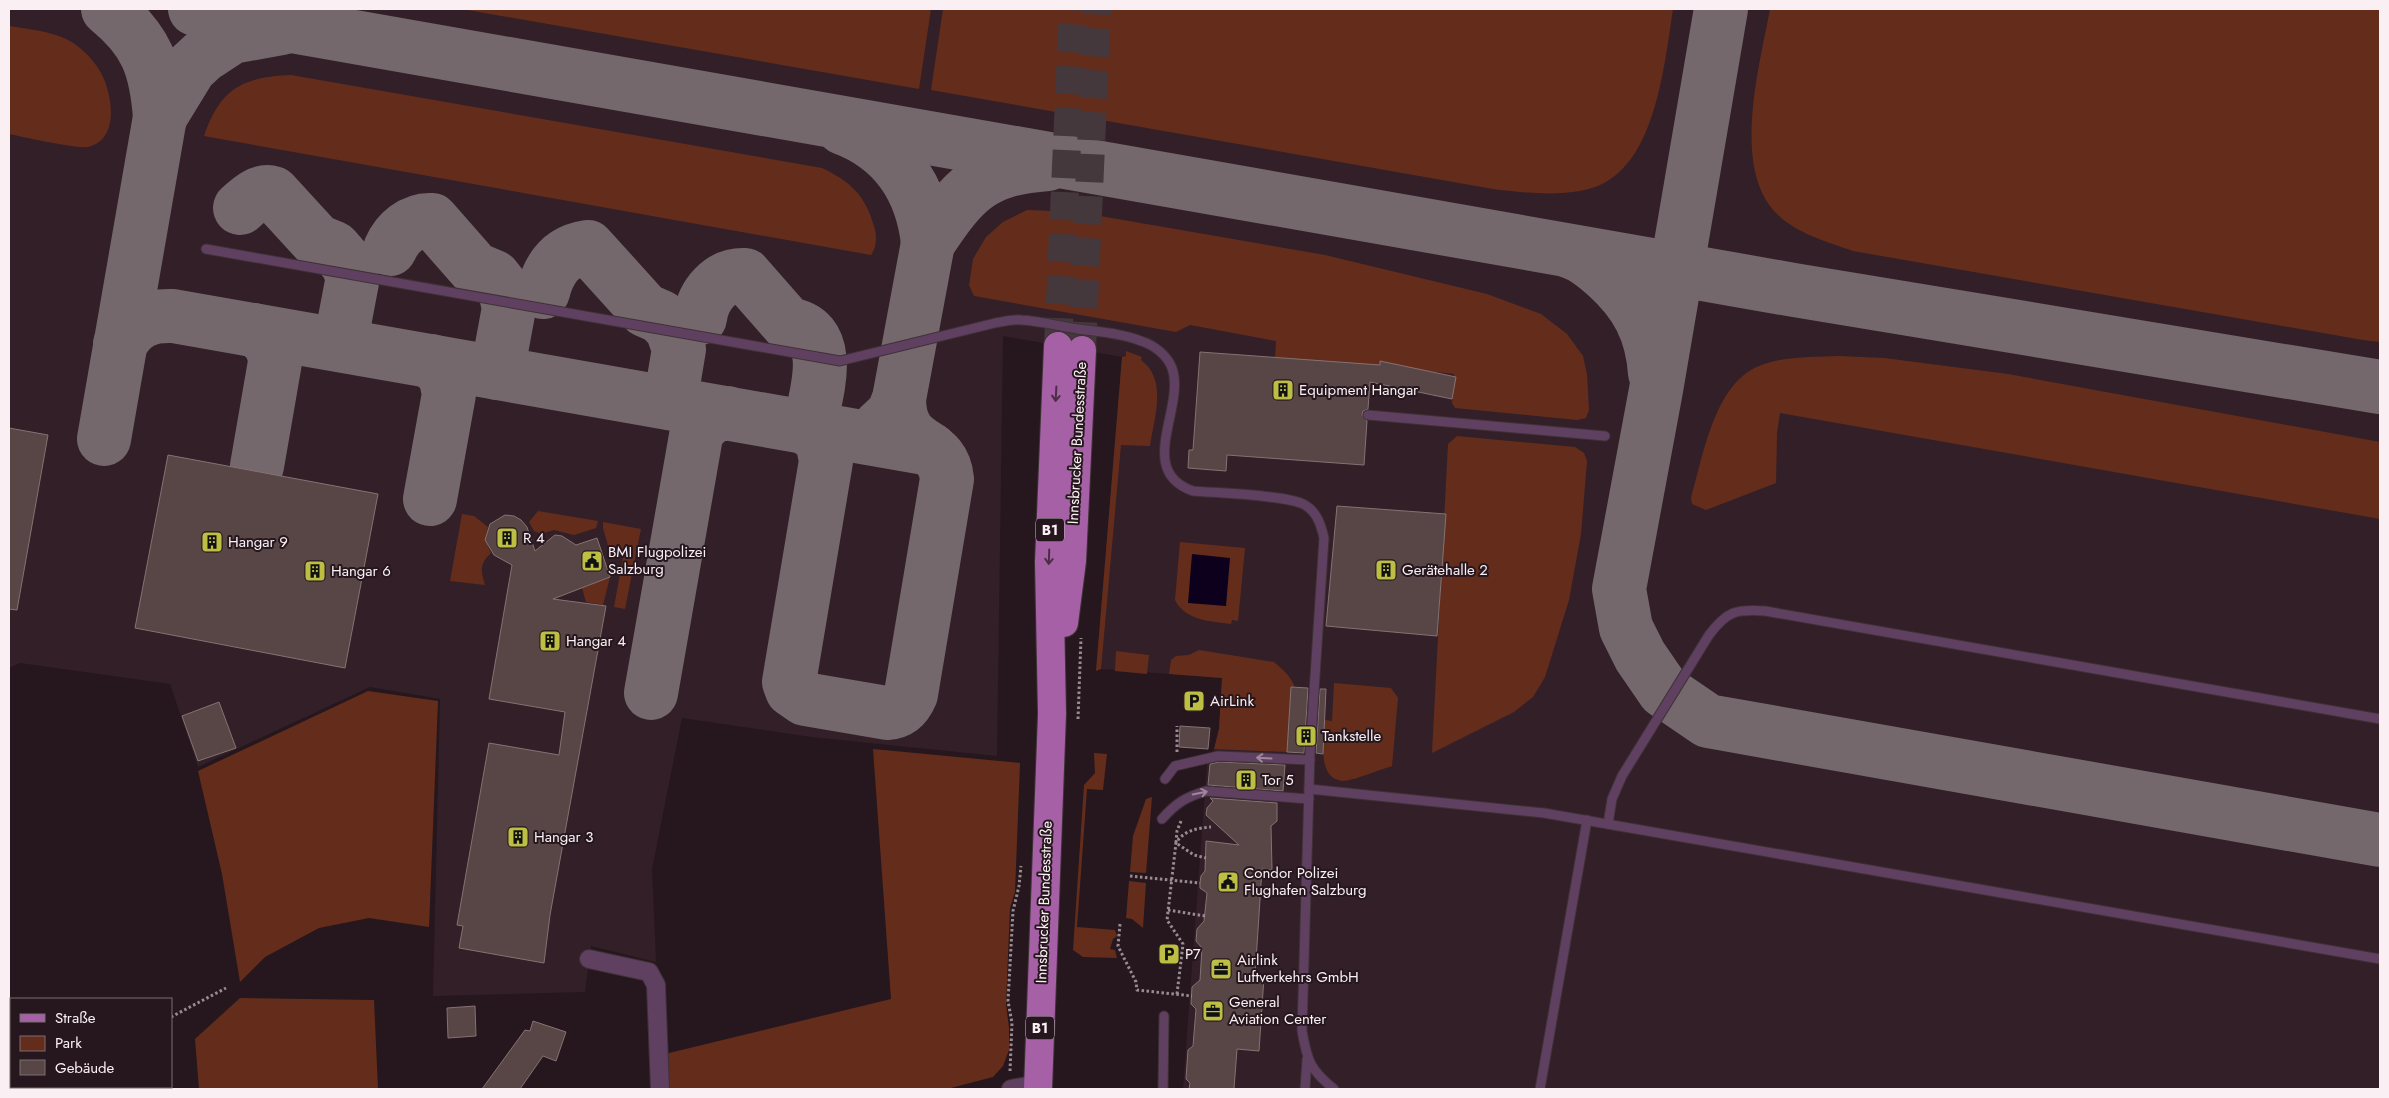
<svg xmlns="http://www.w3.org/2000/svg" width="2389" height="1098" font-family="Jost,sans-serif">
	<rect width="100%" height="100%" fill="#25171d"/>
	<!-- built -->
	<path fill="#331f28" d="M 9,9 L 2380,9 L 2380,1089 L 1183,1089 L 1207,763 L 1214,749 L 1219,729 L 1222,678 L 1101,669 L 1096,671 L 1122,357 L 1003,336 L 997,756 L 811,737 L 682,718 L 652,869 L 656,962 L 591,946 L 585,992 L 433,996 L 440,699 L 370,687 L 198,767 L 170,684 L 20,663 L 9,668 Z"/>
	<!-- green -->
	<g fill="#642d1b">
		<path d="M 462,9 L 931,9 L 919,89 Z"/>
		<path d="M 943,9 L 1673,9 C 1665,60 1657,153 1606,182 C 1576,199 1526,193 1493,189 L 931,90 Z"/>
		<path d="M 1770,9 L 2380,9 L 2380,342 L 2363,340 L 1853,251 C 1828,242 1798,234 1778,215 C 1730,170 1760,65 1770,9 Z"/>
		<path d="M 9,26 C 28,29 51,31 68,40 C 82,47 98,64 104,79 C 113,101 118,140 88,147 C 78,149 23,137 9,134 Z"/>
		<path d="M 291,75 L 822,168 C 851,182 865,195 874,226 C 877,235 877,247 871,255 L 204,136 C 220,89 242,77 291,75 Z"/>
		<path d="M 1027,210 L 1077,212 L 1325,255 L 1487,294 L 1541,314 L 1567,334 L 1583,356 L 1587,374 L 1589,410 L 1586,418 L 1577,420 L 1455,408 L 1452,403 L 1454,374 L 1371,365 L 1275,358 L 1276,341 L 1190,325 L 1176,332 L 974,296 L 969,285 L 973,259 L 986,237 L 1003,222 Z"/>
		<path d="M 1126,351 L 1142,357 L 1141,360 C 1168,380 1154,418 1150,446 L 1121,445 L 1101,669 L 1096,671 L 1122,357 L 1126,356 Z"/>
		<path d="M 1839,356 L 1884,358 L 2008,374 L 2380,442 L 2380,519 L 1780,413 L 1777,433 L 1776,483 L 1706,510 L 1692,504 L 1691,498 C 1703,457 1714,384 1759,366 C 1784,356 1813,357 1839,356 Z"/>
		<path d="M 1457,436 L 1575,447 L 1584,453 L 1587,461 L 1581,534 L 1569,600 L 1545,677 L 1533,697 L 1514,712 L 1432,753 L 1448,444 Z"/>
		<path d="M 538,511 L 598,521 L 596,528 L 574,535 L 554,530 L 541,534 L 534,531 L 529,522 Z"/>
		<path d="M 462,514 L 474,516 L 488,527 L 485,540 L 491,553 C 479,564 481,571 485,585 L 450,581 Z"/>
		<path d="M 603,522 L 641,529 L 625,609 L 614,607 L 624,551 L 609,549 L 603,528 Z"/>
		<path d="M 1180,542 L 1245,548 L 1238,621 L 1232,620 L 1231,624 C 1210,621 1186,621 1175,600 Z"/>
		<path d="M 610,577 L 603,605 L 586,602 L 582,588 Z"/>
		<path d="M 1199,650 L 1274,662 C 1283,670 1291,676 1295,688 L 1291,688 L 1287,752 L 1214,749 L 1219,729 L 1222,678 L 1169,674 L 1171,660 L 1176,656 L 1189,655 Z"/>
		<path d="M 1116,651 L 1149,655 L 1147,674 L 1115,671 Z"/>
		<path d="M 1334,683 L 1391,688 L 1398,698 L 1392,766 C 1382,769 1352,781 1343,781 C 1316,779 1324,738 1325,720 L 1332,721 Z"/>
		<path d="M 368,691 L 438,701 L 429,927 L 369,918 L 319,928 L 265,957 L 240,982 L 222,874 L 198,771 Z"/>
		<path d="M 873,749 L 1020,763 L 1015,892 L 1010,908 L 1006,1004 L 1009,1028 L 1009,1050 L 1003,1066 L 993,1077 L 947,1089 L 667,1089 L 665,1054 L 891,999 Z"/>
		<path d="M 1094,753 L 1107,754 L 1103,790 L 1087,789 L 1077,927 L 1115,930 L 1117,936 L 1113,939 L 1110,949 L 1115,950 L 1117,958 L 1083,957 L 1073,950 L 1084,785 L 1095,773 Z"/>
		<path d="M 1152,797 L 1146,873 L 1130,872 L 1133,836 L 1146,799 Z"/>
		<path d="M 1129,881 L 1146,883 L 1143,928 L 1132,919 L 1126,918 Z"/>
		<path d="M 240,998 L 374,1000 L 378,1089 L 199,1089 L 195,1039 Z"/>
	</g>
	<!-- water -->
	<path fill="#0c001d" d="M 1192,554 L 1230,558 L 1226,606 L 1188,603 Z"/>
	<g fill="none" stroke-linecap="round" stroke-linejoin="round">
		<!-- taxiway -->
		<g stroke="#74686d" stroke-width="54">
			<path d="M 108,9 C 147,41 156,67 160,117 L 190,68 L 203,56 L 232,37 L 282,28"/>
			<path d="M 195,9 L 1794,290 L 2380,387"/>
			<path d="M 1721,9 L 1656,390 L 1619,589 L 1626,628 L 1640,656 L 1664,691 L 1708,721 L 2380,840"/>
			<path d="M 843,128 C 894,147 922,189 928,243 C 964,189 981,169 1048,164"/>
			<path d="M 240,208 C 249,200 260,189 273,193 L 317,241 L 334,248 L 347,263 L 352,275 L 352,282 L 340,345"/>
			<path d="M 390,249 C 397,233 412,219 432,220 L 475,269 L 494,277 L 505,291 L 509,308 L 497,373"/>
			<path d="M 1571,252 C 1584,256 1596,266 1606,275 C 1637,303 1652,331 1655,373"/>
			<path d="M 543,292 C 549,268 561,251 588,247 L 645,310 L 661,317 L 672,329 L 679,349 L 670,403"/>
			<path d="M 700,318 C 703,295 720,274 745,275 L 788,324 C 839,331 815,397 809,429"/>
			<path d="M 254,330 C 268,338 274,347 275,362 L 257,466"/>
			<path d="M 120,344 C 133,322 148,315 173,316 L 930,449"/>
			<path d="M 806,427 L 822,440 L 826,461 L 789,682 L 792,690 L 805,699 L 887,713 C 900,712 906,706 911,694 L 947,479 C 943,436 900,455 899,399"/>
			<path d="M 879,427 L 893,414 L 899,399 L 928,243"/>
			<path d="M 104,439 L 160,117"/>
			<path d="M 430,499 L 449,394 L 445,375 L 431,361"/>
			<path d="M 651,693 L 696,436 C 703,421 711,416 727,413"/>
		</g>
	</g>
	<!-- building -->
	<g fill="#584647" stroke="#857273">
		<path d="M 1200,352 L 1380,365 L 1380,361 L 1456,377 L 1452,399 L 1370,382 L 1368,409 L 1363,411 L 1362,415 L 1367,421 L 1364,465 L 1227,455 L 1226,471 L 1188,468 L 1189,450 L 1193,450 Z"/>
		<path d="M 9,428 L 48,435 L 17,610 L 9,609 Z"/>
		<path d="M 168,455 L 378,494 L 345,668 L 135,628 Z"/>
		<path d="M 1337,506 L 1446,514 L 1437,636 L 1326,626 Z"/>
		<path d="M 505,515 L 514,516 L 521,520 L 527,527 L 535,551 L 555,535 L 562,536 L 576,545 L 597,538 L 610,577 L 553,599 L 606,606 L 550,915 L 544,963 L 459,948 L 463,926 L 457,925 L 489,743 L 559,755 L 565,712 L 489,699 L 512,565 L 494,555 L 485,540 L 490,524 Z"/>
		<path d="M 1291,687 L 1308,688 L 1304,753 L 1287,752 Z"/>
		<path d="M 1320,689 L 1326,689 L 1323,754 L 1316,753 Z"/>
		<path d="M 219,702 L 236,748 L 198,761 L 182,716 Z"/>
		<path d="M 1180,726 L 1210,728 L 1208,749 L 1179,747 Z"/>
		<path d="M 1219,762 L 1285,765 L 1283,791 L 1208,785 L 1210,764 Z"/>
		<path d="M 1210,798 L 1277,803 L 1277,821 L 1271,826 L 1272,870 L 1262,869 L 1255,976 L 1264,977 L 1259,1051 L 1237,1049 L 1234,1089 L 1189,1089 L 1190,1083 L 1186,1079 L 1188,1050 L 1193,1046 L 1196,1009 L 1191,1004 L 1192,987 L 1200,980 L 1202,948 L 1196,941 L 1197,929 L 1204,921 L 1207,893 L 1200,888 L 1200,883 L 1201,876 L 1205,871 L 1206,841 L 1239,845 L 1206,815 L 1207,808 L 1213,801 Z"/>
		<path d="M 475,1006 L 476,1036 L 448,1038 L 447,1008 Z"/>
		<path d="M 533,1021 L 566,1032 L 556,1061 L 543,1056 L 520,1089 L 482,1089 L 525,1030 L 530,1031 Z"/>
	</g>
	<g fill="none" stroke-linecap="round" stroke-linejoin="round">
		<!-- primary-tunnel -->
		<g stroke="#45383d" stroke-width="28" stroke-dasharray="28 14" stroke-linecap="butt">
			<path d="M 1058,346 L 1073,9"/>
			<path d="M 1082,350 L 1097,9"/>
		</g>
		<!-- service casing -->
		<g stroke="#3f3137" stroke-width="11">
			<g id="service">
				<path d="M 206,249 L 840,361 L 995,323 C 1003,322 1013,319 1021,320 C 1040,321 1059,326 1078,329 C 1099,332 1121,333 1141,341 C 1154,345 1167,355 1172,368 C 1186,407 1135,471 1193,491 C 1215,493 1289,495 1305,505 C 1317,512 1321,525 1324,538 L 1310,753 L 1302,1031 C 1307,1060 1310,1070 1334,1089"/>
				<path d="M 1368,415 L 1605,436"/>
				<path d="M 1165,779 L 1175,766 L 1218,756 L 1310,760"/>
				<path d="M 1309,789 L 1544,813 L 2380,959"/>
				<path d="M 1162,819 C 1176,803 1186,797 1206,791 L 1309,799"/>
				<path d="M 1608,824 L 1612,799 L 1622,776 L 1709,635 C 1727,611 1736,609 1765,611 L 2380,719"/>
				<path d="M 1163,1089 L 1164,1016"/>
				<path d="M 1305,1089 L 1307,1059"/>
				<path d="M 1540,1089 L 1587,820"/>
			</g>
		</g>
		<!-- minor casing -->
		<g stroke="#3f3137" stroke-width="20">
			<g id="minor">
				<path d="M 589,959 L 649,972 L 656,985 L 660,1089"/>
				<path d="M 1011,1089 L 1038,1084"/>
			</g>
		</g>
		<!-- primary casing -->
		<g stroke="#3f3137" stroke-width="30">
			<g id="primary">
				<path d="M 1064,623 L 1072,561 L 1082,350"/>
				<path d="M 1038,1089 L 1052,714 L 1049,562 L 1058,346"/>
			</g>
		</g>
		<!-- path -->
		<g stroke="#988c91" stroke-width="3" stroke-dasharray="2.5 2.5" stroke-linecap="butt">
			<path d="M 1078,719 L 1081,638"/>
			<path d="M 1177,752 L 1177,726"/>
			<path d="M 1181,821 L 1177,831 L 1176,843 L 1194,855 L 1206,858"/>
			<path d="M 1130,876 L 1200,883"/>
			<path d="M 1168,910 L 1205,916"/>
			<path d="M 1120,924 L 1118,946 L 1136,982 L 1137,990 L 1192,996"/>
			<path d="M 1177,994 L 1183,944 L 1167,920 L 1176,843 C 1183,831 1197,828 1211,827"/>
			<path d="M 171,1017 L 226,988"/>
			<path d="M 1010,1071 L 1012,1023 L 1008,1001 L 1013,911 L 1019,886 L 1021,866"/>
			<path d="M 31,1089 L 37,1087"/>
		</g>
		<!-- service -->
		<use href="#service" stroke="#604061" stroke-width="9"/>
		<!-- minor -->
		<use href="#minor" stroke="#604061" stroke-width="18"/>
		<!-- primary -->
		<use href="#primary" stroke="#a560a6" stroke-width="28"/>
	</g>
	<!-- one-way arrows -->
	<defs><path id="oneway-shaft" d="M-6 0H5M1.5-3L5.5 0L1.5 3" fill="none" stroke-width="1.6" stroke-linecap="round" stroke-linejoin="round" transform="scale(1.25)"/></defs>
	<g stroke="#4b2d46">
		<use href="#oneway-shaft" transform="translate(1056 394) rotate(93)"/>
		<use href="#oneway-shaft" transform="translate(1049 557) rotate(92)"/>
	</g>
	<g stroke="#9e869c">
		<use href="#oneway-shaft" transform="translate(1264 758) rotate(-177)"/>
		<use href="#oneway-shaft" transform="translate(1200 793) rotate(-11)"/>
	</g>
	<!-- icons -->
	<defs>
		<g id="building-square" transform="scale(1.125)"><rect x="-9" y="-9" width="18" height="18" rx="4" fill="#bcbf44" stroke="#25171d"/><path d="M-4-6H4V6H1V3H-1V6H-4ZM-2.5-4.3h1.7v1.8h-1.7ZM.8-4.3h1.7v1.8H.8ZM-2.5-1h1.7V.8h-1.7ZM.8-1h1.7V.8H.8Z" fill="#111"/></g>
		<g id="civic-square" transform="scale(1.125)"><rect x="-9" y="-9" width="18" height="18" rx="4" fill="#bcbf44" stroke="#25171d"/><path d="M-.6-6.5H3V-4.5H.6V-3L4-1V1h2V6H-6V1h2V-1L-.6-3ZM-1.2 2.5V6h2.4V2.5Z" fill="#111"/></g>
		<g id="parking-square" transform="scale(1.125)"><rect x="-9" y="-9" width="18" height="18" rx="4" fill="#bcbf44" stroke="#25171d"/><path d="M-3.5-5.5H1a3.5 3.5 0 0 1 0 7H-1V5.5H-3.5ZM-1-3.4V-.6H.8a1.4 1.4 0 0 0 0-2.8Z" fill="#111"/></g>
		<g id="office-square" transform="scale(1.125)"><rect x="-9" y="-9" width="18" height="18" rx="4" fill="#bcbf44" stroke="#25171d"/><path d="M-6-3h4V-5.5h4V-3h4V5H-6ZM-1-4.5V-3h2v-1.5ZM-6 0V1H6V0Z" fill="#111"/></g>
	</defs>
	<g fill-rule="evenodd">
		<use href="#building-square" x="1283" y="390"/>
		<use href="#building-square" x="507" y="538"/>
		<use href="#building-square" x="212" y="542"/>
		<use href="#civic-square" x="592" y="561"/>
		<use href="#building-square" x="1386" y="570"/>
		<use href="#building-square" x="315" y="571"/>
		<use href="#building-square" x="550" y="641"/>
		<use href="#parking-square" x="1194" y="701"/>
		<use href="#building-square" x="1306" y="736"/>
		<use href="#building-square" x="1246" y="780"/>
		<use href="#building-square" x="518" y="837"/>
		<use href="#civic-square" x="1228" y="882"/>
		<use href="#parking-square" x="1169" y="954"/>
		<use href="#office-square" x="1221" y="969"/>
		<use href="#office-square" x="1213" y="1011"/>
	</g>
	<g text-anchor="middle" stroke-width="4" stroke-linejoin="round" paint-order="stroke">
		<!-- shield labels -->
		<g fill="#25171d" stroke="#baafb4" stroke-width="1">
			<rect x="1036" y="518.5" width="28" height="23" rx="4"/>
			<rect x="1026" y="1016.5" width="28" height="23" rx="4"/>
		</g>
		<g font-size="14" font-weight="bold" fill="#faf0f4">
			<text x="1050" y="535">B1</text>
			<text x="1040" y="1033">B1</text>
		</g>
		<!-- poi labels -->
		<g font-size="15" fill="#faf0f4" stroke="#25171d" text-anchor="start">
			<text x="1299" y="395">Equipment Hangar</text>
			<text x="523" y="543">R 4</text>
			<text x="228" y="547">Hangar 9</text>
			<text x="608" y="557">BMI Flugpolizei<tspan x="608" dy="17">Salzburg</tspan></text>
			<text x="1402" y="575">Gerätehalle 2</text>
			<text x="331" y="576">Hangar 6</text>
			<text x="566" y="646">Hangar 4</text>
			<text x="1210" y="706">AirLink</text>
			<text x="1322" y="741">Tankstelle</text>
			<text x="1262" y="785">Tor 5</text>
			<text x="534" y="842">Hangar 3</text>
			<text x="1244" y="878">Condor Polizei<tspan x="1244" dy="17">Flughafen Salzburg</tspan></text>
			<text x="1185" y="959">P7</text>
			<text x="1237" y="965">Airlink<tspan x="1237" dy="17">Luftverkehrs GmbH</tspan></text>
			<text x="1229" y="1007">General<tspan x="1229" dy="17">Aviation Center</tspan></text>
		</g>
		<!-- street labels -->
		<g font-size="15" fill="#faf0f4" stroke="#25171d">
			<text transform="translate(1077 443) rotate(-87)" y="5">Innsbrucker Bundesstraße</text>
			<text transform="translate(1044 902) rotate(-88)" y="5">Innsbrucker Bundesstraße</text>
		</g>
	</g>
	<!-- border -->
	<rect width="2389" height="1098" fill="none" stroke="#faf0f4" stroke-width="20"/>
	<!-- legend -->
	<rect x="10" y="998" width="162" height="90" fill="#25171d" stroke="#7a6e73"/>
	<rect x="20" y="1014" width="25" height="8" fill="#a560a6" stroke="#7a6e73"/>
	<text x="55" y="1023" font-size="15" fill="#faf0f4">Straße</text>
	<rect x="20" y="1036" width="25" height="15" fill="#642d1b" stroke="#7a6e73"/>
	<text x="55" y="1048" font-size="15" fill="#faf0f4">Park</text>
	<rect x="20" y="1060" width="25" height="15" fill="#584647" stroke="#7a6e73"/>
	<text x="55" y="1073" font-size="15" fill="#faf0f4">Gebäude</text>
</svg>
